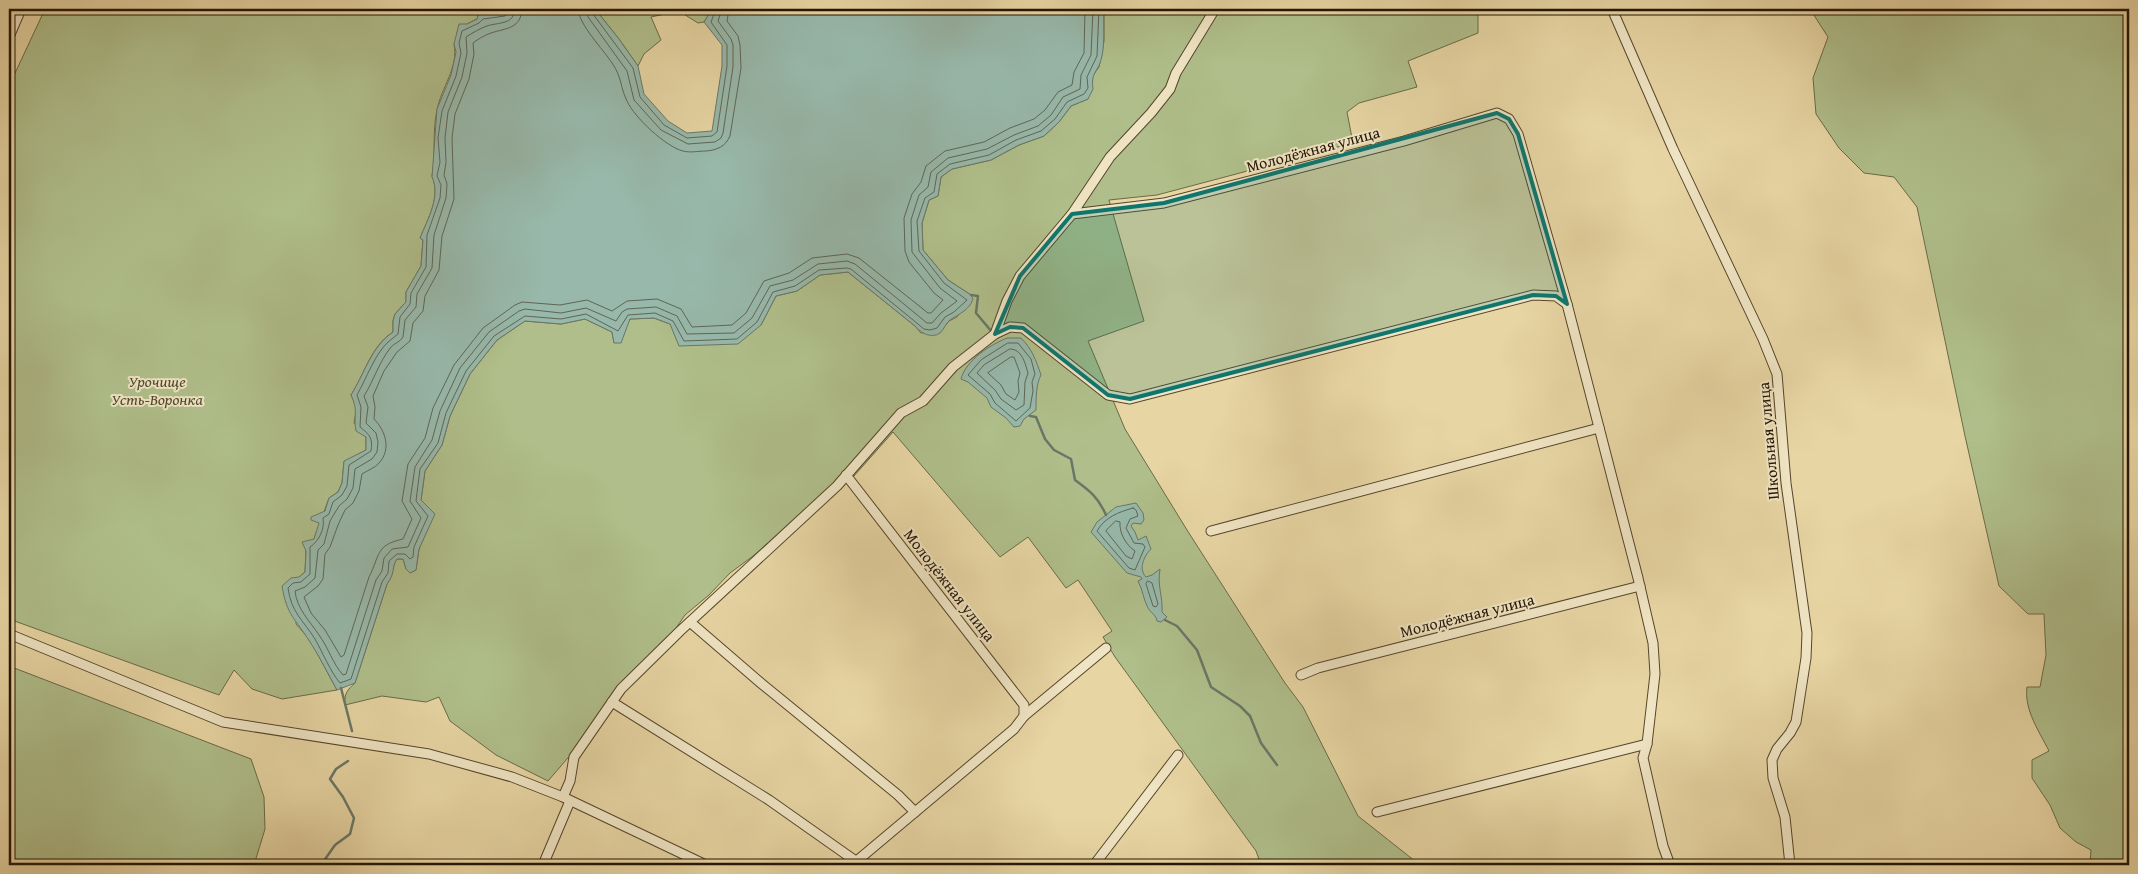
<svg xmlns="http://www.w3.org/2000/svg" width="2138" height="874" font-family="'Gentium Book Plus',serif">
	<rect width="100%" height="100%" fill="#e7d5a3"/>
	<filter id="stains"><feTurbulence type="fractalNoise" baseFrequency=".004" numOctaves="4"/><feColorMatrix values="0 0 0 0 .2 0 0 0 0 .09 0 0 0 0 .02 0 0 0 .5 -.17"/></filter>
	<radialGradient id="worn" r=".72"><stop offset=".6" stop-color="#630" stop-opacity="0"/><stop offset="1" stop-color="#630" stop-opacity=".3"/></radialGradient>
	<!-- green -->
	<g fill="#afbe8a" stroke="#6a6a46">
		<path d="M 45,9 L 505,9 C 499,15 487,14 479,13 L 477,19 L 467,24 L 454,44 C 459,67 441,88 437,110 C 432,132 436,155 432,176 C 441,196 428,219 420,238 L 423,240 L 421,266 L 406,292 L 406,302 L 395,314 L 393,321 L 393,332 C 371,346 365,373 351,395 L 357,407 L 354,423 L 366,437 L 366,450 L 344,462 L 342,483 L 338,492 L 329,498 L 314,539 L 306,551 L 305,572 L 299,577 L 296,624 L 310,640 L 337,690 L 282,699 L 252,689 L 234,670 L 219,695 L 9,619 L 9,86 Z"/>
		<path d="M 595,9 L 712,9 L 704,22 L 698,23 L 679,11 L 651,17 L 661,40 L 644,54 L 638,66 L 619,39 Z"/>
		<path d="M 1104,9 L 1478,9 L 1478,33 L 1408,61 L 1417,87 L 1359,103 L 1347,112 L 1353,143 L 1157,195 L 1109,200 L 1144,321 L 1088,341 L 1125,429 L 1187,530 L 1285,683 L 1303,707 L 1358,816 L 1420,865 L 1261,865 L 1256,851 L 1115,657 L 1103,637 L 1112,631 L 1078,580 L 1066,588 L 1028,537 L 1000,557 L 893,432 L 854,476 L 846,469 L 791,529 L 776,536 L 753,556 L 730,573 L 709,595 L 685,615 L 676,628 L 629,675 L 573,752 L 548,781 L 496,755 L 450,721 L 439,697 L 426,702 L 382,696 L 345,705 C 344,694 347,690 355,683 L 387,584 C 395,573 391,567 397,559 L 403,559 L 406,569 L 410,573 L 416,570 L 419,549 L 434,514 L 421,500 L 425,471 L 442,445 L 450,416 L 470,374 L 497,340 L 525,321 L 561,324 L 585,319 L 612,332 L 614,343 L 630,319 L 654,318 L 670,324 L 761,325 L 776,296 L 797,291 L 820,275 L 848,272 L 915,326 L 921,333 L 940,332 L 949,321 L 957,317 L 971,295 L 948,280 L 923,250 L 922,223 L 929,200 L 938,196 L 941,177 L 952,169 L 991,160 L 1019,145 L 1044,136 L 1059,122 L 1071,106 L 1088,99 L 1091,78 L 1099,67 L 1104,41 Z"/>
		<path d="M 1810,9 L 2129,9 L 2129,865 L 2090,865 L 2091,850 L 2076,842 L 2060,828 L 2050,805 L 2032,778 L 2032,760 L 2049,751 C 2039,731 2024,710 2027,687 L 2040,687 L 2046,655 L 2044,614 L 2028,614 L 1999,586 L 1965,436 L 1917,207 L 1894,177 L 1864,173 L 1839,148 L 1816,114 L 1813,78 L 1828,37 Z"/>
		<path d="M 9,666 L 251,759 L 264,797 L 265,829 L 254,865 L 9,865 Z"/>
	</g>
	<!-- water -->
	<g fill="#97b8aa" stroke="#697767">
		<path d="M 505,9 L 595,9 L 619,39 L 638,66 L 644,94 L 668,121 L 687,133 L 712,131 L 722,66 L 722,45 L 704,22 L 712,9 L 1104,9 C 1103,24 1105,41 1102,56 C 1099,72 1090,72 1093,89 L 1088,99 L 1071,106 L 1059,122 L 1044,136 L 1019,145 L 991,160 L 952,169 L 941,177 L 938,196 L 929,200 L 922,223 L 923,250 L 948,280 L 971,295 L 973,299 C 969,311 958,314 950,320 C 946,323 944,329 940,333 C 931,339 921,333 915,326 L 848,272 L 820,275 L 797,291 L 776,296 L 761,325 L 738,344 L 679,346 L 670,324 L 654,318 L 630,319 L 621,343 L 614,343 L 612,332 L 585,319 L 561,324 L 525,321 L 497,340 L 470,374 L 450,416 L 442,445 L 425,471 L 421,500 L 435,514 L 419,549 L 416,570 L 410,573 L 406,569 L 403,559 L 397,559 C 391,568 396,572 387,584 L 355,683 L 337,690 C 328,674 320,657 310,642 C 295,618 287,616 282,586 L 291,578 L 299,577 L 305,572 L 306,551 L 302,542 L 314,539 L 319,523 L 311,520 L 311,517 L 325,511 L 329,498 L 338,492 L 342,483 L 344,461 L 366,450 L 366,437 L 356,431 C 353,415 359,412 351,395 C 365,373 371,347 393,332 L 393,321 L 395,314 L 406,302 L 406,292 L 421,266 L 423,240 L 420,238 C 428,219 441,196 432,177 L 437,109 L 451,75 L 456,52 L 454,44 L 459,24 L 467,24 L 477,19 L 479,13 C 487,14 498,15 505,9 Z"/>
		<path d="M 1007,338 L 1021,338 C 1032,349 1036,360 1041,375 C 1036,384 1036,399 1036,410 L 1024,419 L 1020,426 L 1014,427 L 1006,418 L 991,407 L 987,398 L 968,382 L 961,379 C 966,360 990,345 1007,338 Z"/>
		<path d="M 1136,503 L 1143,513 L 1144,520 L 1141,524 L 1133,523 L 1131,526 L 1135,532 L 1138,540 L 1146,536 L 1151,549 C 1144,556 1138,569 1146,577 L 1152,575 L 1160,569 C 1157,587 1163,595 1162,612 L 1167,617 L 1161,622 L 1157,621 C 1156,615 1151,613 1148,608 C 1143,599 1143,590 1138,581 L 1142,579 L 1141,577 L 1127,573 L 1091,532 L 1097,522 L 1116,507 Z"/>
	</g>
	<g fill="none" stroke-linecap="round" stroke-linejoin="round">
		<!-- shore -->
		<g stroke="#5e6656" stroke-width="1">
			<path d="M 508,9 L 505,16 L 483,19 L 479,23 L 462,31 L 459,43 L 461,53 L 456,76 L 442,111 L 438,138 L 440,162 L 437,176 L 441,185 L 440,198 L 427,235 L 426,267 L 411,293 L 410,304 L 400,317 L 398,334 C 395,337 391,339 388,342 C 375,354 366,379 357,395 L 361,407 L 360,427 C 370,435 373,438 371,451 L 349,465 L 347,486 L 342,495 L 333,502 L 329,514 L 323,518 C 325,529 319,541 310,547 L 310,574 L 301,582 L 293,583 L 288,588 C 291,612 303,620 315,639 C 323,653 330,671 340,683 L 351,679 L 382,582 L 388,573 L 389,561 L 397,554 L 405,554 L 410,559 L 413,557 L 414,547 L 428,516 L 416,501 L 420,469 L 438,443 L 446,413 L 466,371 L 494,336 L 525,316 L 561,319 L 586,314 L 618,331 L 628,315 L 655,313 L 673,321 L 684,341 L 737,339 L 757,322 L 773,292 L 795,286 L 819,270 L 847,268 L 851,269 L 924,329 L 930,330 L 937,328 L 945,317 L 954,312 L 967,300 L 944,283 L 919,251 L 917,221 L 925,198 L 934,192 L 937,174 L 950,164 L 989,155 L 1016,140 L 1041,131 L 1055,119 L 1067,102 L 1084,94 L 1088,88 L 1087,77 L 1097,56 L 1099,9"/>
			<path d="M 515,9 C 514,25 499,22 487,26 C 481,28 472,33 466,37 L 467,53 L 462,77 L 448,112 L 445,138 L 446,162 L 444,175 L 447,184 L 446,198 L 434,235 L 432,268 L 417,294 L 416,307 L 405,320 L 403,337 C 400,342 395,343 391,347 C 379,362 374,380 364,396 L 368,407 L 366,423 L 376,433 L 378,442 L 377,452 L 372,459 L 355,469 L 353,488 L 347,499 L 339,506 L 330,521 L 324,544 L 318,550 L 315,578 L 305,587 L 295,591 C 297,609 309,620 319,635 C 328,647 333,664 343,675 L 346,674 L 376,580 L 382,571 L 384,558 L 392,549 L 408,547 L 421,518 L 410,501 L 415,467 L 432,440 L 440,411 L 460,368 L 489,332 L 519,311 L 525,309 L 561,313 L 586,308 L 616,321 L 622,312 L 627,309 L 656,307 L 677,316 L 687,334 L 734,333 L 752,318 L 770,286 L 793,280 L 818,264 L 847,261 L 855,264 L 927,323 L 932,323 L 941,313 L 957,301 L 940,288 L 912,252 L 911,220 L 919,195 L 928,187 L 931,172 L 948,158 L 987,149 L 1014,135 L 1038,126 L 1051,115 L 1063,97 L 1080,89 L 1081,75 L 1091,55 L 1093,9"/>
			<path d="M 522,9 C 521,29 506,28 491,33 C 485,35 478,39 473,43 L 474,54 L 469,79 L 455,114 L 452,138 L 454,199 L 442,236 L 439,270 L 425,296 L 423,311 L 413,323 L 410,341 L 397,352 L 384,371 L 373,396 L 375,407 L 374,419 C 385,430 392,449 379,463 C 375,468 368,470 362,474 L 359,491 L 353,503 L 345,510 L 338,525 L 330,547 L 325,554 L 323,579 L 318,586 L 304,597 L 311,613 L 325,630 L 341,657 L 344,655 L 369,577 C 380,556 375,545 403,539 L 412,519 L 402,501 L 408,464 L 425,438 L 433,408 L 454,365 L 483,328 L 515,305 L 522,302 L 560,305 L 587,300 L 612,311 L 627,301 L 657,299 L 681,309 L 692,327 L 732,325 L 746,313 L 764,281 L 789,273 L 812,258 L 847,254 L 859,258 L 928,313 L 931,313 L 943,300 L 934,293 L 909,262 L 905,251 L 904,218 L 912,194 L 921,182 L 926,166 L 945,151 L 984,142 L 1010,128 L 1034,119 L 1045,110 L 1058,92 L 1072,85 L 1074,72 L 1084,53 L 1085,9"/>
			<path d="M 578,9 C 579,25 603,49 612,63 C 622,77 620,87 627,101 C 634,117 666,147 683,151 C 690,153 699,151 706,151 C 717,150 725,147 730,136 L 741,68 L 740,45 L 738,36 L 727,21 L 729,9"/>
			<path d="M 586,9 L 588,17 L 627,71 L 634,100 L 661,130 L 688,144 L 715,142 L 721,138 L 723,133 L 733,67 L 733,45 L 731,39 L 718,21 L 722,9"/>
			<path d="M 592,9 L 593,14 L 633,68 L 640,97 L 664,125 L 687,138 L 712,136 L 717,132 L 727,66 L 727,45 L 711,22 L 716,9"/>
			<path d="M 1008,343 L 1018,343 L 1031,359 L 1035,374 L 1032,382 L 1033,391 L 1030,408 L 1016,421 L 995,403 L 990,394 L 968,375 L 981,360 Z"/>
			<path d="M 1010,349 C 1022,349 1025,363 1028,373 L 1025,382 L 1024,405 L 1016,410 L 1001,399 L 995,390 L 977,373 L 984,365 Z"/>
			<path d="M 1011,357 L 1014,357 L 1020,373 L 1018,381 L 1019,392 L 1015,400 L 1006,394 L 1001,385 L 988,373 Z"/>
			<path d="M 1133,508 L 1136,510 L 1138,516 L 1130,519 L 1126,528 L 1134,543 L 1143,544 L 1145,547 L 1135,570 L 1129,568 L 1097,531 C 1105,517 1119,512 1133,508 Z"/>
			<path d="M 1116,521 L 1120,522 C 1119,533 1126,545 1135,551 L 1132,559 L 1126,556 L 1106,531 Z"/>
			<path d="M 1148,581 L 1152,583 L 1158,604 L 1156,607 L 1153,606 L 1146,584 Z"/>
		</g>
		<!-- stream -->
		<g stroke="#697767" stroke-width="2.5">
			<path d="M 971,295 L 978,296 L 976,313 L 992,332"/>
			<path d="M 1030,416 L 1036,417 L 1045,439 L 1054,450 L 1071,459 L 1075,480 C 1090,491 1098,497 1106,515"/>
			<path d="M 1165,620 L 1177,626 L 1197,650 L 1211,687 L 1240,706 L 1250,716 L 1261,743 L 1277,765"/>
			<path d="M 341,688 L 352,731"/>
			<path d="M 312,865 L 321,865 L 335,845 L 350,834 L 354,818 L 343,797 L 330,779 L 336,769 L 348,761"/>
		</g>
		<!-- minor casing -->
		<g stroke="#56452b" stroke-width="11">
			<g id="minor">
				<path d="M 1612,9 L 1673,149 L 1763,339 L 1777,374 L 1786,483 L 1807,633 L 1806,658 L 1796,722 L 1790,733 L 1777,749 L 1772,760 L 1773,778 L 1785,817 L 1790,865"/>
				<path d="M 9,37 L 21,9"/>
				<path d="M 1072,214 L 1110,157 L 1151,113 L 1170,89 L 1176,73 L 1215,9"/>
				<path d="M 995,334 L 1010,327 L 1023,328 L 1108,395 L 1130,399 L 1533,295 L 1556,296 L 1567,304"/>
				<path d="M 846,475 L 1024,705 L 1024,716"/>
				<path d="M 1211,531 L 1599,428"/>
				<path d="M 690,622 L 762,684 L 898,795 L 915,812"/>
				<path d="M 9,634 L 223,722 L 429,754 L 512,777 L 563,797 L 706,865"/>
				<path d="M 1301,675 L 1318,668 L 1640,586"/>
				<path d="M 612,702 L 769,800 L 857,862"/>
				<path d="M 563,797 L 570,781 L 574,757 L 621,689 L 680,631 L 837,486 L 901,413 L 923,401 L 953,367 L 995,334 L 1007,301 L 1020,276 L 1072,214 L 1164,203 L 1404,141 L 1497,113 L 1509,119 L 1518,134 L 1567,304 L 1638,578 L 1653,643 L 1655,674 L 1647,744 L 1643,758 L 1663,846 L 1670,865"/>
				<path d="M 1377,812 L 1647,744"/>
				<path d="M 543,865 L 570,801"/>
				<path d="M 852,865 L 1014,729 L 1024,716 L 1106,648"/>
				<path d="M 1094,865 L 1178,755"/>
			</g>
		</g>
		<!-- minor -->
		<use href="#minor" stroke="#efe4c3" stroke-width="9"/>
	</g>
	<!-- marked area -->
	<path fill="#0f766e" fill-opacity="0.2" stroke="#0f766e" stroke-width="4" stroke-linejoin="round" d="M 1497,113 L 1509,119 L 1518,134 L 1567,304 L 1556,296 L 1533,295 L 1130,399 L 1108,395 L 1023,328 L 1010,327 L 995,334 L 1020,276 L 1072,214 L 1164,203 Z"/>
	<g text-anchor="middle" stroke-width="4" stroke-linejoin="round" paint-order="stroke">
		<!-- street labels -->
		<g font-size="16" fill="#251503" stroke="#efe4c3">
			<text transform="translate(1313 149) rotate(-15)" y="6">Молодёжная улица</text>
			<text transform="translate(1768 441) rotate(-95)" y="6">Школьная улица</text>
			<text transform="translate(950 585) rotate(52)" y="6">Молодёжная улица</text>
			<text transform="translate(1467 615) rotate(-14)" y="6">Молодёжная улица</text>
		</g>
		<!-- park labels -->
		<g font-size="16" font-style="italic" fill="#4e482c" stroke="#efe4c3">
			<text x="157" y="387">Урочище<tspan x="157" dy="18">Усть-Воронка</tspan></text>
		</g>
	</g>
	<!-- margin -->
	<rect width="2138" height="874" fill="none" stroke="#e7d5a3" stroke-width="30"/>
	<rect x="10" y="10" width="2118" height="854" fill="none" stroke="#251503" stroke-width="2.5"/>
	<rect x="15" y="15" width="2108" height="844" fill="none" stroke="#251503"/>
	<rect width="100%" height="100%" filter="url(#stains)"/>
	<rect width="100%" height="100%" fill="url(#worn)"/>
</svg>
